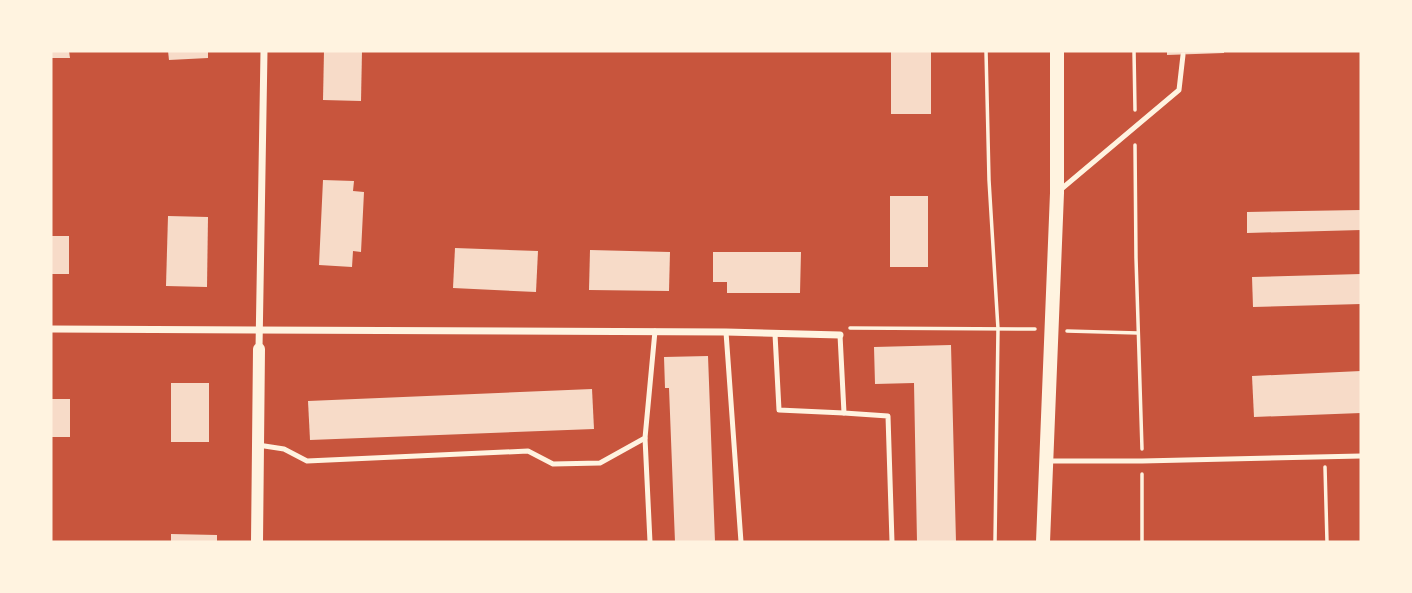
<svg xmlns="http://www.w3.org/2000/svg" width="1412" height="593" font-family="'Source Serif 4',serif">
	<rect width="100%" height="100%" fill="#c8553d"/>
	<!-- building -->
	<g fill="#f7dbc8">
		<path d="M 51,51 L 69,51 L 70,58 L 51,58 Z"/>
		<path d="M 168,51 L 208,51 L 208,58 L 169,60 Z"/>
		<path d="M 324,51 L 362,51 L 361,101 L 323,100 Z"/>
		<rect x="891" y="51" width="40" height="63"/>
		<path d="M 1167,51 L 1224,51 L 1224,53 L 1167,55 Z"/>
		<path d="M 323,180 L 354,181 L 353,191 L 364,192 L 361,252 L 353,251 L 352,267 L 319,265 Z"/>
		<rect x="890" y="196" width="38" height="71"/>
		<path d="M 1361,210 L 1361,230 L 1247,233 L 1247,212 Z"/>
		<path d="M 168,216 L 208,217 L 207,287 L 166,286 Z"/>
		<rect x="51" y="236" width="18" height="38"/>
		<path d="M 455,248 L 538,251 L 536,292 L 453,288 Z"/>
		<path d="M 590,250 L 670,252 L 669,291 L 589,290 Z"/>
		<path d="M 713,252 L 801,252 L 800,293 L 727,293 L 727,282 L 713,282 Z"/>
		<path d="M 1361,274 L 1361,304 L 1253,307 L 1252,277 Z"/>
		<path d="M 951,345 L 956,542 L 917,542 L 914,383 L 875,384 L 874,347 Z"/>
		<path d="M 708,356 L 715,542 L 675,542 L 669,388 L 665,388 L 664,357 Z"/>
		<path d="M 1361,371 L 1361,413 L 1254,417 L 1252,376 Z"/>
		<rect x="171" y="383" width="38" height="59"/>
		<path d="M 592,389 L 594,429 L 310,440 L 308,401 Z"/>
		<rect x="51" y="399" width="19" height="38"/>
		<path d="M 171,534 L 217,535 L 217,542 L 171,542 Z"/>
	</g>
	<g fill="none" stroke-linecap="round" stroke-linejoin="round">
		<!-- path -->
		<g stroke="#fff3e0" stroke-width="3.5">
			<path d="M 986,51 L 989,180 L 998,329 L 995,542"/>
			<path d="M 1134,51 L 1135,110"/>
			<path d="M 1135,145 L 1136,258 L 1142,449"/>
			<path d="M 850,328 L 1035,329"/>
			<path d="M 1067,331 L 1138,333"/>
			<path d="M 1325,467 L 1327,542"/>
			<path d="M 1142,474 L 1142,542"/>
		</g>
		<!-- service -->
		<g stroke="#fff3e0" stroke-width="5">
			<path d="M 1059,191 L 1179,90 L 1183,55"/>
			<path d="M 726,332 L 741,542"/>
			<path d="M 775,334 L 779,410 L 844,413"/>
			<path d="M 840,335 L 844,413 L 888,416 L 892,542"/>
			<path d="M 645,438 L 650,542"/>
			<path d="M 258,445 L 284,449 L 307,461 L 528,451 L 553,464 L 600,463 L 645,438 L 655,331"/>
			<path d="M 1047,461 L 1142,461 L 1361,456"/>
		</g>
		<!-- minor -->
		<g stroke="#fff3e0" stroke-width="7">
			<path d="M 51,329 L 726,332 L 840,335"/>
			<path d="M 259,349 L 264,51"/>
		</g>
		<!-- tertiary -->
		<path stroke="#fff3e0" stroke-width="12" d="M 257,542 L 259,349"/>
		<!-- secondary -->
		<path stroke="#fff3e0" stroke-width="14" d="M 1043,542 L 1057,193 L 1057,51"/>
	</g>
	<!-- border -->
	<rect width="1412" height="593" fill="none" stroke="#fff3e0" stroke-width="105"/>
</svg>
